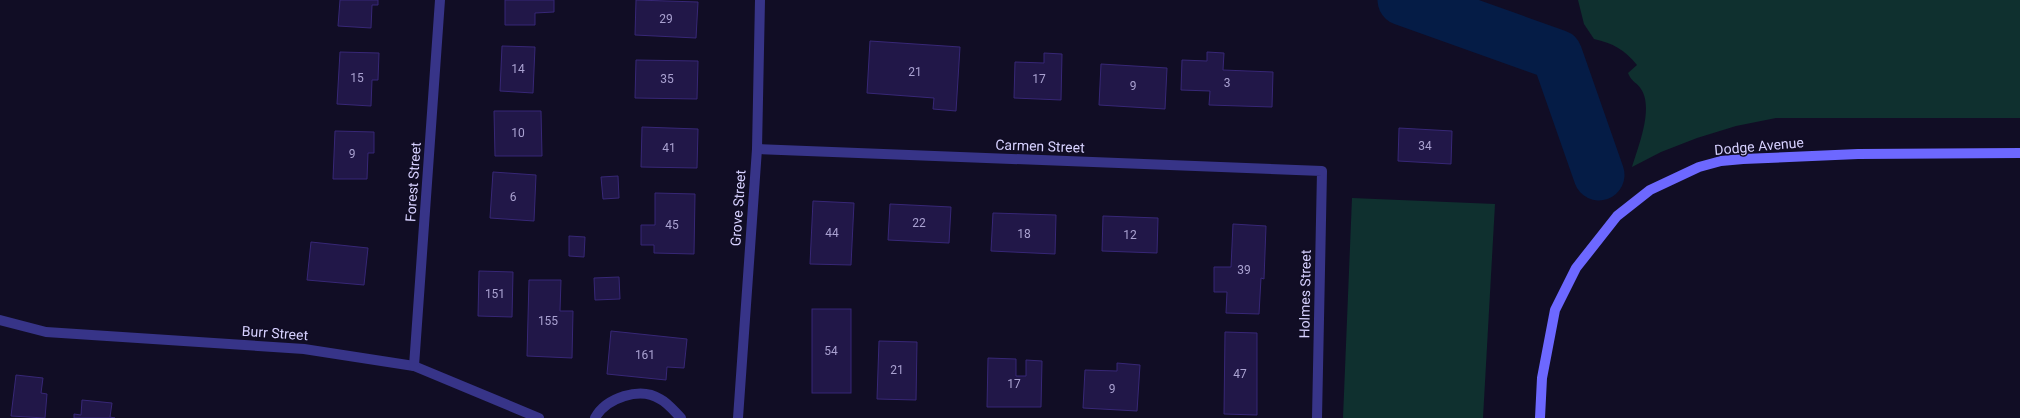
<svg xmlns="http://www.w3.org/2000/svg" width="2020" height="418" font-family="Roboto,sans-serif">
	<rect width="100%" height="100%" fill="#110d25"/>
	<!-- green -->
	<g fill="#0f302f">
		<path d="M 1578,0 L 2020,0 L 2020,118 L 1776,118 L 1736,126 L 1697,138 L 1661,152 L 1632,167 C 1638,147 1654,108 1641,89 C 1637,82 1632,83 1628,73 L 1637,65 C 1625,50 1613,43 1594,39 L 1584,24 Z"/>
		<path d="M 1352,198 L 1495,204 L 1483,418 L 1343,418 Z"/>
	</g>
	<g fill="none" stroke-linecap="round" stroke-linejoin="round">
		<!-- river -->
		<path stroke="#051c46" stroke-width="51" d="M 1403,0 L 1557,55 L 1599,175"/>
	</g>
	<!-- building -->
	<g fill="#211748" stroke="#372776">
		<path d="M 340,0 L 378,0 L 378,5 L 372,5 L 371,28 L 338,26 Z"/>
		<path d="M 505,0 L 554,0 L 554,12 L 535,13 L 535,25 L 505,25 Z"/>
		<path d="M 636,0 L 698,2 L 696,38 L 635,35 Z"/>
		<path d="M 870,41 L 960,47 L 956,111 L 933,109 L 934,98 L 867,93 Z"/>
		<path d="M 502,46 L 535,47 L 533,93 L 500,91 Z"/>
		<path d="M 340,52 L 379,53 L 378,80 L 372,80 L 371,106 L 337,104 Z"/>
		<path d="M 1207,52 L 1224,53 L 1223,70 L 1273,72 L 1272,107 L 1209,105 L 1210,91 L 1181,90 L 1182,60 L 1207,61 Z"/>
		<path d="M 1044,53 L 1062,54 L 1061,100 L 1014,98 L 1015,62 L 1044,63 Z"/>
		<path d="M 636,60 L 698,61 L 697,99 L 635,98 Z"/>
		<path d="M 1101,64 L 1167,68 L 1165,109 L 1099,105 Z"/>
		<path d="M 494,111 L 541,111 L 542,156 L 495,156 Z"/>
		<path d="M 642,127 L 698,129 L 697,168 L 641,167 Z"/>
		<path d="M 1399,128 L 1452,131 L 1451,164 L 1398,161 Z"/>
		<path d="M 335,131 L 374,132 L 374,153 L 368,153 L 367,179 L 333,179 Z"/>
		<path d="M 493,172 L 536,175 L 534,221 L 490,218 Z"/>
		<path d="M 618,176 L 619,198 L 603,199 L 601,177 Z"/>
		<path d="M 655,193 L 695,194 L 694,254 L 654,253 L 654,245 L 641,245 L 641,225 L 655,225 Z"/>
		<path d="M 813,201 L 854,203 L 851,265 L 810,264 Z"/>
		<path d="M 890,204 L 951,207 L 949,243 L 888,240 Z"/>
		<path d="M 993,213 L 1056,215 L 1055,254 L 991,251 Z"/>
		<path d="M 1103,216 L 1158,218 L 1157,253 L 1102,251 Z"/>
		<path d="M 1233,224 L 1266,226 L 1264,279 L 1261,278 L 1259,314 L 1226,313 L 1227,292 L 1214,292 L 1214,267 L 1231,267 Z"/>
		<path d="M 569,236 L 585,237 L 584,257 L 569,256 Z"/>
		<path d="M 311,242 L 368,248 L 364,285 L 307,280 Z"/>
		<path d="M 479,271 L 513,272 L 512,317 L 478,316 Z"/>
		<path d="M 619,277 L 620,299 L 595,300 L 594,278 Z"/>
		<path d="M 529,280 L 561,280 L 560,311 L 573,311 L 572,358 L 527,356 Z"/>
		<rect x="812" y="309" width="39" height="84"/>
		<path d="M 611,331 L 687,339 L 684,368 L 667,367 L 666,380 L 607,374 Z"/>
		<path d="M 1225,332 L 1257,333 L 1257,415 L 1224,414 Z"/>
		<path d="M 879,341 L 917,342 L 916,400 L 877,399 Z"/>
		<path d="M 988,358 L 1016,359 L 1016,376 L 1026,376 L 1026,360 L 1042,361 L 1041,407 L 987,407 Z"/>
		<path d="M 1117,363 L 1140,365 L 1137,411 L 1083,408 L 1085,370 L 1117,371 Z"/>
		<path d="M 16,375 L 43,378 L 41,393 L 47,394 L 45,418 L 11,416 Z"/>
		<path d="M 82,400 L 112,403 L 110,417 L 115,418 L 74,418 L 74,414 L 81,415 Z"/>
	</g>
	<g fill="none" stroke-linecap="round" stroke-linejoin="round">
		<!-- lane -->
		<path stroke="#373488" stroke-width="10" d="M 595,418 C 606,398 640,386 660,399 C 668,403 675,412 681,418"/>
		<!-- street -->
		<g stroke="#373488" stroke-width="10">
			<path d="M 757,149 L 1322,171 L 1317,418"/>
			<path d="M 0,320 L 46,332 L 304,349 L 414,366 L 539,418"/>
			<path d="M 414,366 L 440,0"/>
			<path d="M 738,418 L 757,149 L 760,0"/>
		</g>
		<!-- secondary -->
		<path stroke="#6d68ff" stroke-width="10" d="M 1540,418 L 1542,378 L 1555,310 L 1576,268 L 1617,216 L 1650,190 L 1699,167 L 1721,161 L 1743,159 L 1858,154 L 2020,153"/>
	</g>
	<g text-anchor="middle" stroke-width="3" stroke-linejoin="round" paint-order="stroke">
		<!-- number labels -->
		<g font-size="12" fill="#aaa2d1">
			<text x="666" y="23">29</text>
			<text x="518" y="73">14</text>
			<text x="915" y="76">21</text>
			<text x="357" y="82">15</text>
			<text x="667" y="83">35</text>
			<text x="1039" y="83">17</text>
			<text x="1227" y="87">3</text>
			<text x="1133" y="90">9</text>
			<text x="518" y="137">10</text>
			<text x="1425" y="150">34</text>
			<text x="669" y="152">41</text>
			<text x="352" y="158">9</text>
			<text x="513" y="201">6</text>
			<text x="919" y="227">22</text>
			<text x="672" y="229">45</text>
			<text x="832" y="237">44</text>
			<text x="1024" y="238">18</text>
			<text x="1130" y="239">12</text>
			<text x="1244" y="274">39</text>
			<text x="495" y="298">151</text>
			<text x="548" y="325">155</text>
			<text x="831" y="355">54</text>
			<text x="645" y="359">161</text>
			<text x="897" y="374">21</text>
			<text x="1240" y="378">47</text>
			<text x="1014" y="388">17</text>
			<text x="1112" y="393">9</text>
		</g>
		<!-- street labels -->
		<g font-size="14" fill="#d7d1ff" stroke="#110d25">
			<text transform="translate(1040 146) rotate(2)" y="5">Carmen Street</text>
			<text transform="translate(1759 146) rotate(-5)" y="5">Dodge Avenue</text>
			<text transform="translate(413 182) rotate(-86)" y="5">Forest Street</text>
			<text transform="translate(738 208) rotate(-86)" y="5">Grove Street</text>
			<text transform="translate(1305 294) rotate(-89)" y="5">Holmes Street</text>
			<text transform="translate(275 333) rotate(4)" y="5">Burr Street</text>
		</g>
	</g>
</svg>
